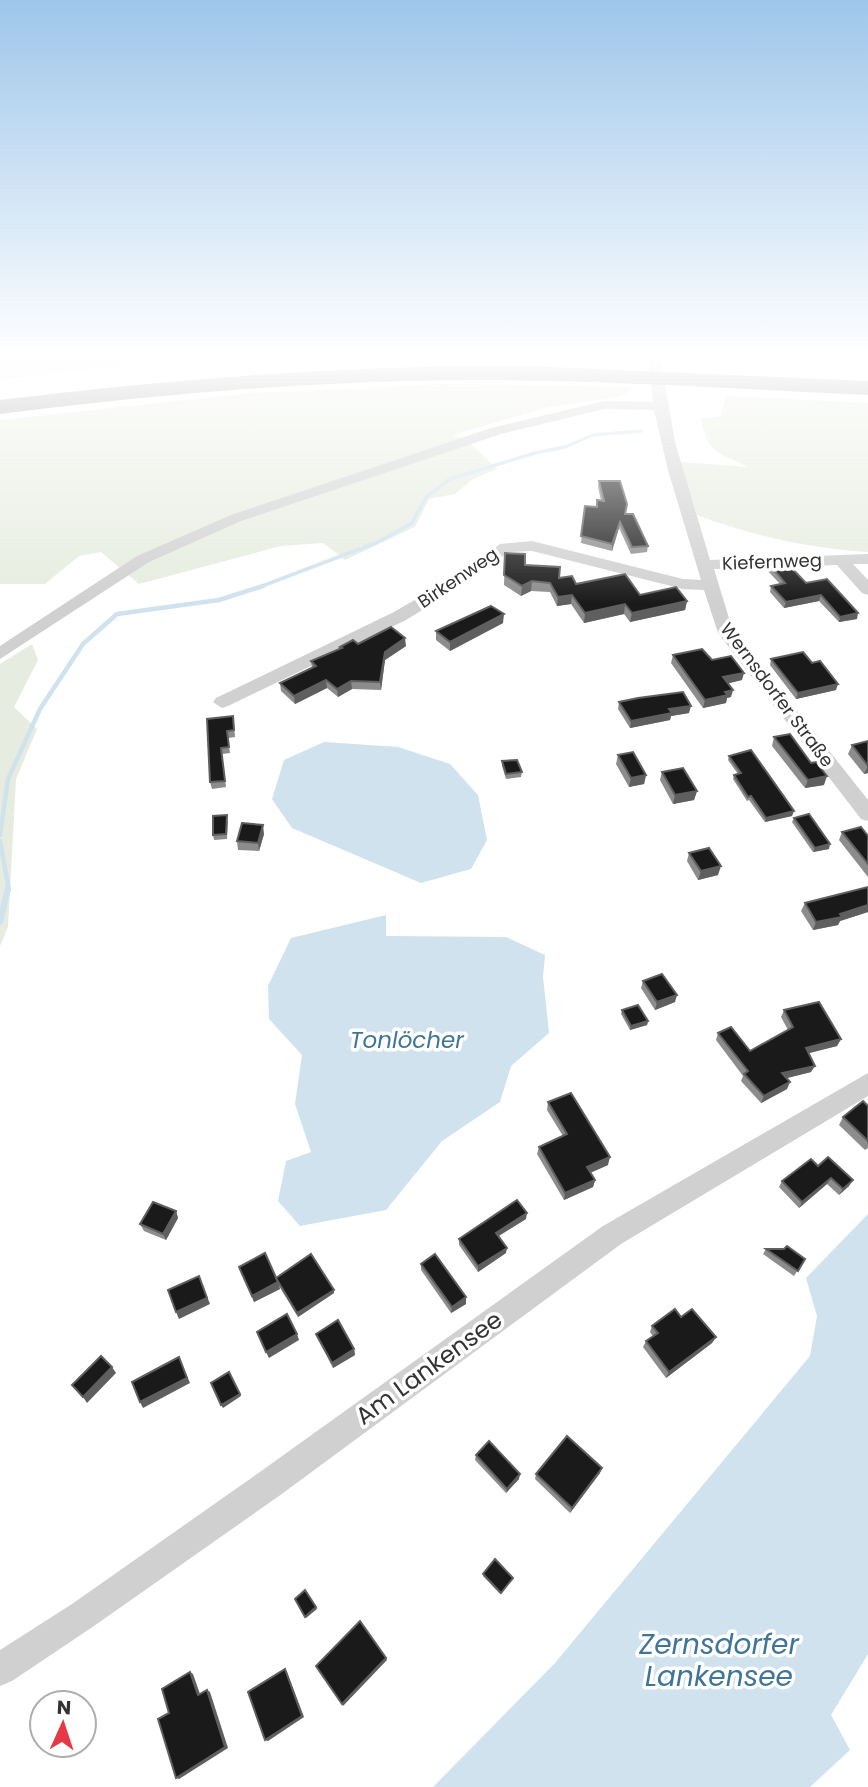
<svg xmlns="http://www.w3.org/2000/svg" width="868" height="1787" font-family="Poppins,sans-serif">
	<rect width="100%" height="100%" fill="#fff"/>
	<!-- green -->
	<g fill="#e6ecdf">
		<path d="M 0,354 L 358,354 L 143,363 L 0,380 Z"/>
		<path d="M 444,384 L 636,387 L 621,396 L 544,408 L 453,435 L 470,443 L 497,469 L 473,479 L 455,494 L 429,499 L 415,527 L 345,560 L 323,543 L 281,546 L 139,584 L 101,552 L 79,556 L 45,584 L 0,584 L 0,420 L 250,393 Z"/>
		<path d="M 726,396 L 868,403 L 868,552 C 809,548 752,536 697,515 L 680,462 L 748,467 C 719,452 708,455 701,419 L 721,416 Z"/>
		<path d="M 32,644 L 38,660 L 14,707 L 37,729 L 16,779 L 8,927 L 0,946 L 0,664 Z"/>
	</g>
	<!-- water -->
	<g fill="#cfe2ee">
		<path d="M 324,742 L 398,747 L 450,764 L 478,795 L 487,840 L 471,869 L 421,883 L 292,828 L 272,799 L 284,760 Z"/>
		<path d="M 386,915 L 386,936 L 506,937 L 545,955 L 543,977 L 549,1033 L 511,1066 L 500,1102 L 442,1141 L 386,1210 L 300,1226 L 278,1201 L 286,1161 L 311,1152 L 295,1104 L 302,1055 L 269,1019 L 268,986 L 291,938 Z"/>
		<path d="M 868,1214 L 868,1654 L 831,1715 L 850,1750 L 810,1787 L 433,1787 L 555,1663 L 810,1356 L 817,1316 L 806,1278 Z"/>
	</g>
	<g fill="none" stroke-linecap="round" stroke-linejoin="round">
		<!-- stream-far2 -->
		<path stroke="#cfe2ee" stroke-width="3.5" d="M 257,588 L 378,542 L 412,523 L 426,497 L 450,479 L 535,453 L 565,447 L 593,435 L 641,431"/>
		<!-- stream-far1 -->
		<g stroke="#cfe2ee" stroke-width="4.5">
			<path d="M 0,835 L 8,779 L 40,709 L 83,644 L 117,614 L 219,600 L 263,586"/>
			<path d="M 0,841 L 9,890"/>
		</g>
		<!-- stream -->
		<path stroke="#cfe2ee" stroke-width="6" d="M 0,922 L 8,888"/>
		<!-- minor -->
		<g fill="#d0d0d0" fill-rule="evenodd">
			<path d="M 648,354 L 660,354 L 675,442 L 710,560 L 868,554 L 868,564 L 853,564 L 868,580 L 868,595 L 862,593 L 837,565 L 714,569 L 732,628 L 868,800 L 868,821 L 861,819 L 718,633 L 704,590 L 683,589 L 532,551 L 509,552 L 461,586 L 406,620 L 228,706 L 222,708 L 213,702 L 216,698 L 394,612 L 449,580 L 500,544 L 532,541 L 683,579 L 701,580 L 668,470 L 654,410 L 604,409 L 501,434 L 241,521 L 149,562 L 0,659 L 0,646 L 137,556 L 231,515 L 491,428 L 604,401 L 653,402 Z"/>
			<path d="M 868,1073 L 868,1096 L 621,1244 L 279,1496 L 94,1626 L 12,1681 L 0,1686 L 0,1650 L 72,1604 L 257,1474 L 603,1226 Z"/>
		</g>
		<!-- motorway -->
		<path fill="#9a9a9a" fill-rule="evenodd" d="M 529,366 L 868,381 L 868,395 C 739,389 610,380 481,380 C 320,380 160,394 0,414 L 0,400 C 176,378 352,365 529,366 Z"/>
	</g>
	<!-- wall -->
	<g fill="#8c8c8c">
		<path d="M 599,481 L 625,514 L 648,546 L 647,552 L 631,554 L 619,528 L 612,551 L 581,543 L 585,506 L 597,507 L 601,501 L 598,487 Z"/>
		<path d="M 505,553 L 525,565 L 576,584 L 687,601 L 685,610 L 630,622 L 624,614 L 584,623 L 571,604 L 557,606 L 550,592 L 531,591 L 521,596 L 504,585 Z"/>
		<path d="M 769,564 L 806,583 L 857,619 L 839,622 L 819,601 L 784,608 L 770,592 L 771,586 L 780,584 L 767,570 Z"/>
		<path d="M 503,623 L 450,651 L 436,640 L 436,631 Z"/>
		<path d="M 358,644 L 406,646 L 385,660 L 381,690 L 352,689 L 338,697 L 327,688 L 295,704 L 281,691 L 280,683 L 312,668 L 311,661 L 340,649 L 340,647 Z"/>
		<path d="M 673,655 L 712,660 L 742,680 L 728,683 L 731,697 L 727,698 L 726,703 L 703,708 L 671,663 Z"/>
		<path d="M 771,659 L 836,690 L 796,699 L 770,665 Z"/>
		<path d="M 619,702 L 689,713 L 671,716 L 670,720 L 630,728 L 618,709 Z"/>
		<path d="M 207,719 L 234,723 L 235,737 L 228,738 L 230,753 L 222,754 L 226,787 L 212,789 L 210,782 Z"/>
		<path d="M 774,737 L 824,785 L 805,788 L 772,746 Z"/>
		<path d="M 868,741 L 868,773 L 864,774 L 848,754 L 852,745 Z"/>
		<path d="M 618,755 L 646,775 L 644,784 L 629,787 L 616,764 Z"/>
		<path d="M 729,756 L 792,816 L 765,822 L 749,800 L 747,801 L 733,779 L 734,775 L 738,774 L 728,760 Z"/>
		<path d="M 502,761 L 522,772 L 521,777 L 506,779 L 502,766 Z"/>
		<path d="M 662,772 L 697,791 L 694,800 L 673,804 L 660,780 Z"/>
		<path d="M 794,818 L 829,849 L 813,852 L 792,822 Z"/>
		<path d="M 228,820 L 227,839 L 214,840 L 213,835 Z"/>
		<path d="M 842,832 L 868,836 L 868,877 L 839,840 Z"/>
		<path d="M 264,834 L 259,851 L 238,850 L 237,841 Z"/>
		<path d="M 689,853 L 718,875 L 698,880 L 687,861 Z"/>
		<path d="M 868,887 L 868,912 L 840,921 L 838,925 L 813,930 L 801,911 L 805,903 Z"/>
		<path d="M 643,981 L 675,1002 L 655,1010 L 641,988 Z"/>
		<path d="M 622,1010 L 648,1021 L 647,1025 L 630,1030 L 621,1014 Z"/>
		<path d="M 784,1010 L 841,1039 L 837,1046 L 808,1053 L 811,1072 L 787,1078 L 787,1089 L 761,1103 L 741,1081 L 743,1076 L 716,1040 L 718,1033 L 750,1051 L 788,1030 L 781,1017 Z"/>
		<path d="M 548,1102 L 608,1165 L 590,1173 L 595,1180 L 593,1187 L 564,1200 L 537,1154 L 539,1147 L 563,1136 L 547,1110 Z"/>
		<path d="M 868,1106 L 868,1148 L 865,1150 L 839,1125 L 843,1117 Z"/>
		<path d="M 818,1166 L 849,1186 L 839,1195 L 827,1184 L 799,1208 L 779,1187 L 782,1181 Z"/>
		<path d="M 176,1211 L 178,1218 L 166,1240 L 144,1231 L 140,1224 Z"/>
		<path d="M 526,1219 L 499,1236 L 506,1253 L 478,1272 L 459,1245 L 459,1239 Z"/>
		<path d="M 766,1249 L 805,1259 L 794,1276 L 763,1254 Z"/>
		<path d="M 421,1264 L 466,1304 L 451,1313 L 421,1270 Z"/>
		<path d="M 239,1267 L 276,1278 L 334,1293 L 298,1317 L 279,1286 L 280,1289 L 254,1302 Z"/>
		<path d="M 681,1317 L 716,1337 L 712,1343 L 666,1378 L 643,1347 L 646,1341 L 653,1336 L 650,1332 L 652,1326 Z"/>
		<path d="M 316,1334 L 354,1349 L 355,1355 L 333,1368 L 318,1339 Z"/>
		<path d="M 476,1455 L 519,1479 L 506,1493 L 475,1460 Z"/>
		<path d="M 600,1473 L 570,1513 L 535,1479 L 536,1474 Z"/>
		<path d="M 483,1574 L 512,1579 L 500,1594 L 483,1576 Z"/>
	</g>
	<!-- shaded-wall -->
	<g fill="#5f5f5f">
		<path d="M 620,522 L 619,528 L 612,551 L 612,544 Z"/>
		<path d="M 532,581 L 531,591 L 521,596 L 522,586 Z"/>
		<path d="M 572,595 L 571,604 L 557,606 L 558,597 Z"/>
		<path d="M 821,595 L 819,601 L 784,608 L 786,602 Z"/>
		<path d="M 687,601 L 685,610 L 630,622 L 632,613 Z"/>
		<path d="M 625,604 L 624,614 L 584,623 L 585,613 Z"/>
		<path d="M 858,613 L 857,619 L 839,622 L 840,617 Z"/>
		<path d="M 504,614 L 503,623 L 450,651 L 450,642 Z"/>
		<path d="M 405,638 L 406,646 L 385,660 L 381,690 L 380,682 L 385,652 Z"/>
		<path d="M 744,673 L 742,680 L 722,685 L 723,677 Z"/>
		<path d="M 326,680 L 327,688 L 295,704 L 294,696 Z"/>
		<path d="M 351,681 L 352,689 L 338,697 L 337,689 Z"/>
		<path d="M 838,684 L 836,690 L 796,699 L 798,693 Z"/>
		<path d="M 733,690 L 731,697 L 727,698 L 726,703 L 703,708 L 705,700 L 725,692 Z"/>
		<path d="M 691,706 L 689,713 L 671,716 L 670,720 L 630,728 L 631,721 L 669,709 Z"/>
		<path d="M 868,766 L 868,773 L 864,774 Z"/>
		<path d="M 646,775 L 644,784 L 629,787 L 631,778 Z"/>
		<path d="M 827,776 L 824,785 L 805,788 L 808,780 Z"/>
		<path d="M 697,791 L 694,800 L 673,804 L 675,795 Z"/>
		<path d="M 794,811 L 792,816 L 765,822 L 766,818 Z"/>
		<path d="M 263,825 L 264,834 L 259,851 L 258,843 Z"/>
		<path d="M 830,844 L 829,849 L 813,852 L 815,848 Z"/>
		<path d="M 721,866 L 718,875 L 698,880 L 701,871 Z"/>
		<path d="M 868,905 L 868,912 L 840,921 L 838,925 L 813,930 L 816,922 Z"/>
		<path d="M 677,995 L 675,1002 L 655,1010 L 657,1002 Z"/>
		<path d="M 648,1021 L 647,1025 L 630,1030 L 631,1026 Z"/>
		<path d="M 841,1039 L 837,1046 L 802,1055 L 806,1048 Z"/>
		<path d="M 815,1066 L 811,1072 L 779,1080 L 782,1073 Z"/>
		<path d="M 790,1082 L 787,1089 L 761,1103 L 764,1096 Z"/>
		<path d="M 610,1157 L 608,1165 L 585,1175 L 587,1167 Z"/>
		<path d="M 831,1178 L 827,1184 L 799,1208 L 802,1202 Z"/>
		<path d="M 595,1180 L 593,1187 L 564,1200 L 565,1193 Z"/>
		<path d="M 853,1180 L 849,1186 L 839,1195 L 843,1189 Z"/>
		<path d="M 176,1211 L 178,1218 L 166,1240 L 163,1234 Z"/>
		<path d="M 527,1213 L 526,1219 L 495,1238 L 496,1233 Z"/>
		<path d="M 507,1248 L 506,1253 L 478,1272 L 478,1266 Z"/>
		<path d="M 199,1276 L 210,1304 L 179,1319 L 176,1312 Z"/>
		<path d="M 278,1282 L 280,1289 L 254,1302 L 252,1296 Z"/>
		<path d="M 334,1290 L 334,1293 L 298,1317 L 297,1313 Z"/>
		<path d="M 466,1297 L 466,1304 L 451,1313 L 452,1307 Z"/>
		<path d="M 297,1334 L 299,1340 L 269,1358 L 266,1352 Z"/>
		<path d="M 716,1337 L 712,1343 L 666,1378 L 669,1372 Z"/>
		<path d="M 354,1349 L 355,1355 L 333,1368 L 332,1363 Z"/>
		<path d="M 179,1357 L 190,1383 L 143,1408 L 140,1402 Z"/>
		<path d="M 112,1367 L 116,1373 L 87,1403 L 83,1397 Z"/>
		<path d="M 240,1394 L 241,1396 L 223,1408 L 221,1405 Z"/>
		<path d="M 602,1468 L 600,1473 L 570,1513 L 572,1508 Z"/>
		<path d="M 520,1474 L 519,1479 L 506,1493 L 507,1489 Z"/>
		<path d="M 316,1607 L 317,1609 L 306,1618 L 305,1617 Z"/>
		<path d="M 386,1658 L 387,1660 L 343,1706 L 342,1704 Z"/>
		<path d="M 285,1669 L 287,1672 L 304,1717 L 268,1741 L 265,1740 Z"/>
		<path d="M 190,1672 L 193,1674 L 201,1697 L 198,1695 Z"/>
		<path d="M 207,1690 L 210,1692 L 228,1748 L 179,1779 L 176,1778 Z"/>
	</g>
	<!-- building -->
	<g fill="#1a1a1a" stroke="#5f5f5f" stroke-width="2">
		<path d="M 599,481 L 620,481 L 627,504 L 625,514 L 633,514 L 648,546 L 632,547 L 620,522 L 612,544 L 581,536 L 585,506 L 597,507 L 597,500 L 604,501 Z"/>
		<path d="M 505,553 L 525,554 L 525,565 L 560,567 L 559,578 L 572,576 L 576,584 L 625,574 L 640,595 L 676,587 L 687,601 L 632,613 L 625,604 L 585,613 L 572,595 L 558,597 L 550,583 L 532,581 L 522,586 L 504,575 Z"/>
		<path d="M 769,564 L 788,564 L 806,583 L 827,579 L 858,613 L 840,617 L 821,595 L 786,602 L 771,586 L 785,583 Z"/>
		<path d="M 491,606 L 504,614 L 450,642 L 436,631 Z"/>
		<path d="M 391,627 L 405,638 L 385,652 L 380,682 L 351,681 L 337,689 L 326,680 L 294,696 L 280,683 L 316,666 L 311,661 L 342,648 L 340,647 L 353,640 L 358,644 Z"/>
		<path d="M 702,649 L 712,660 L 731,656 L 744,673 L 723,677 L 733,690 L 725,692 L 728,695 L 705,700 L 673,655 Z"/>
		<path d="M 803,652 L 812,663 L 820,661 L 838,684 L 798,693 L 771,659 Z"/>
		<path d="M 683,692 L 691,706 L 669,709 L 672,713 L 631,721 L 619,702 L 638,698 Z"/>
		<path d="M 233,716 L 234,730 L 227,731 L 229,747 L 221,748 L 225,781 L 210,782 L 207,719 Z"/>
		<path d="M 790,734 L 811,763 L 816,762 L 827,776 L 808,780 L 774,737 Z"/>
		<path d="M 868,741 L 868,766 L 852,745 Z"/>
		<path d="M 751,750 L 794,811 L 766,818 L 751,796 L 748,797 L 734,775 L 741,773 L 729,756 Z"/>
		<path d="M 633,752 L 646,775 L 631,778 L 618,755 Z"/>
		<path d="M 517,760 L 522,772 L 506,774 L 502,761 Z"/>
		<path d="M 683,768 L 697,791 L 675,795 L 662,772 Z"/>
		<path d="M 809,814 L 830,844 L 815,848 L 794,818 Z"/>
		<path d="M 227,815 L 226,834 L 213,835 L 213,816 Z"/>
		<path d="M 242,823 L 263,825 L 258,843 L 237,841 Z"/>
		<path d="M 861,827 L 868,836 L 868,864 L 842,832 Z"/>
		<path d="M 709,848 L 721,866 L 701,871 L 689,853 Z"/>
		<path d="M 868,887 L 868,905 L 840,914 L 842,917 L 816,922 L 805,903 Z"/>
		<path d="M 662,974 L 677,995 L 657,1002 L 643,981 Z"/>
		<path d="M 819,1002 L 841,1039 L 806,1048 L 815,1066 L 782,1073 L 790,1082 L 764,1096 L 744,1074 L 748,1071 L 718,1033 L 731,1027 L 750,1051 L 793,1027 L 784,1010 Z"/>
		<path d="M 638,1005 L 648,1021 L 631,1026 L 622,1010 Z"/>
		<path d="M 571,1093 L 610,1157 L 587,1167 L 595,1180 L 565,1193 L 539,1147 L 567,1134 L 548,1102 Z"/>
		<path d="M 863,1101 L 868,1106 L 868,1141 L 843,1117 Z"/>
		<path d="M 828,1157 L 853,1180 L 843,1189 L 831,1178 L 802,1202 L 782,1181 L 811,1159 L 818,1166 Z"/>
		<path d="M 517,1200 L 527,1213 L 496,1233 L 507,1248 L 478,1266 L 459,1239 Z"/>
		<path d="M 153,1202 L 176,1211 L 163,1234 L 140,1224 Z"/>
		<path d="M 787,1246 L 805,1259 L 798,1271 L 766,1249 L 784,1249 Z"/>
		<path d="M 265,1253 L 278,1282 L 252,1296 L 239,1267 Z"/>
		<path d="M 311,1254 L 334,1290 L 297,1313 L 276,1278 Z"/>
		<path d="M 435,1254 L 466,1297 L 452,1307 L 421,1264 Z"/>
		<path d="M 199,1276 L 207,1298 L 176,1312 L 168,1290 Z"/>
		<path d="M 675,1309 L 681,1317 L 692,1309 L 716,1337 L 669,1372 L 646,1341 L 658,1333 L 652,1326 Z"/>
		<path d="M 287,1314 L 297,1334 L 266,1352 L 257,1332 Z"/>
		<path d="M 338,1320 L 354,1349 L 332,1363 L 316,1334 Z"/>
		<path d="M 101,1356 L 112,1367 L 83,1397 L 72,1385 Z"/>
		<path d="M 179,1357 L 187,1378 L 140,1402 L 132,1382 Z"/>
		<path d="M 229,1372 L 240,1394 L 221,1405 L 211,1383 Z"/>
		<path d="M 567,1436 L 602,1468 L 572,1508 L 536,1474 Z"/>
		<path d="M 489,1441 L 520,1474 L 507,1489 L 476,1455 Z"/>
		<path d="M 495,1559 L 513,1578 L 501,1593 L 483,1574 Z"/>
		<path d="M 305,1590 L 316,1607 L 305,1617 L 295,1599 Z"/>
		<path d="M 360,1621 L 386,1658 L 342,1704 L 316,1666 Z"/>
		<path d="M 285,1669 L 302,1716 L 265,1740 L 248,1692 Z"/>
		<path d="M 190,1672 L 198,1695 L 207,1690 L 225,1747 L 176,1778 L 158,1719 L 169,1713 L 162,1689 Z"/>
	</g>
	<!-- sky -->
	<linearGradient id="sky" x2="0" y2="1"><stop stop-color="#9ec6ea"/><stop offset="0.59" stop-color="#fff"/><stop offset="1" stop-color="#fff" stop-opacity="0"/></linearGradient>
	<rect width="868" height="604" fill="url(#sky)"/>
	<g text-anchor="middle" stroke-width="7" stroke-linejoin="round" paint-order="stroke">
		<!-- far-street labels -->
		<g font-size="18" fill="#333" stroke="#fff">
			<text transform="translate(772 562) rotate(-2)" y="6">Kiefernweg</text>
			<text transform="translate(458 578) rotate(-34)" y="6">Birkenweg</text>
			<text transform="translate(777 695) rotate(53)" y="6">Wernsdorfer Straße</text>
		</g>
		<!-- water labels -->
		<g font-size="23" font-style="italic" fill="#3f7597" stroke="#fff">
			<text x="407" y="1048">Tonlöcher</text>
		</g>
		<!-- near-street labels -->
		<g font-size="24" fill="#333" stroke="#fff">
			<text transform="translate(429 1368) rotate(-36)" y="8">Am Lankensee</text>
		</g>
		<!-- near-water labels -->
		<g font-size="28" font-style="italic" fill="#3f7597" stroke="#fff">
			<text x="719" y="1654">Zernsdorfer<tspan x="719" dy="32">Lankensee</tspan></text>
		</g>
	</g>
	<!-- north arrow -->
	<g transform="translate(63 1724) rotate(3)"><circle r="33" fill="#ffffff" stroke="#adadad" stroke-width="2"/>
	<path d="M0-5L12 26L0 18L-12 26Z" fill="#e63946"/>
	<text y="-10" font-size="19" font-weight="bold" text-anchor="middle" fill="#333333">N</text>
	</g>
</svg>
